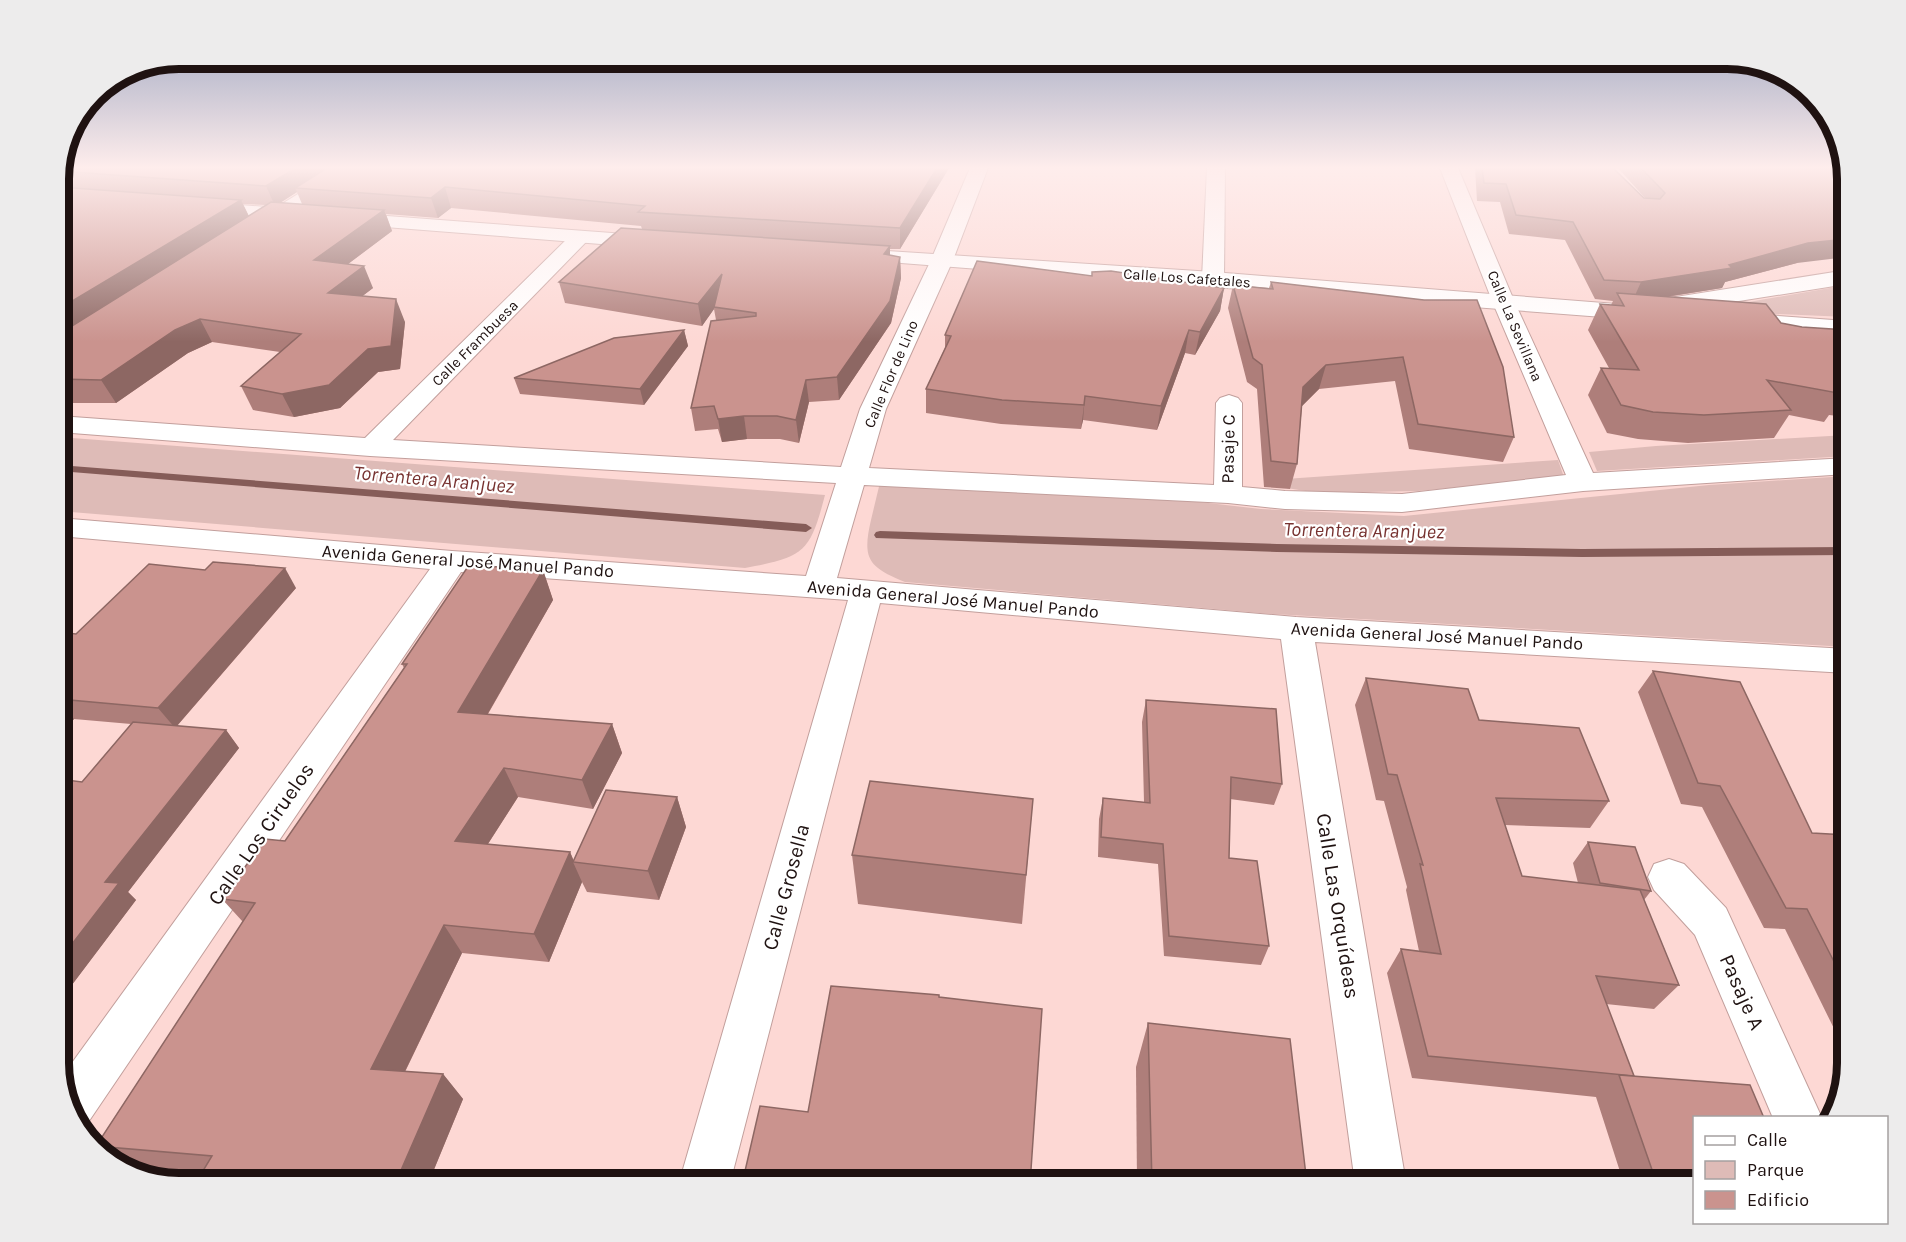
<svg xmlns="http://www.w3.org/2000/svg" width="1906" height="1242" font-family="Karla,sans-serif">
	<rect width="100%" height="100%" fill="#fdd8d4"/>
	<!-- green -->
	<g fill="#debbb7">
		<path d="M 1847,285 L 1847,317 L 1776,314 L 1720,307 Z"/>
		<path d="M 1847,435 L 1847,456 L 1597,471 L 1589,452 L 1656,446 Z"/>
		<path d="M 59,437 L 825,495 C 810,553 804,557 745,568 L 59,511 Z"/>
		<path d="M 1558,460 L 1564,477 L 1418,491 L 1318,493 L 1274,486 L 1285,479 Z"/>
		<path d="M 883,470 L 1058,486 L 1261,509 L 1404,516 L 1709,485 L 1847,476 L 1847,647 L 1273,614 L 905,582 C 868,567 862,559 871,520 C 875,503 879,487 883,470 Z"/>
	</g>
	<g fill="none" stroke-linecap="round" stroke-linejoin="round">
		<!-- stream -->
		<g fill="#855c58" fill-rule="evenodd">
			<path d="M 59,465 L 806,524 L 812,528 L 806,532 L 59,471 Z"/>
			<path d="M 880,531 L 1277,544 L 1582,549 L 1847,547 L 1847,555 L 1582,557 L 1277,552 L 876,538 L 874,535 L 876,532 Z"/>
		</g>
		<!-- minor casing -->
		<g stroke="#c29f9c" stroke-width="2">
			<g id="minor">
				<path d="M 340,168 L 361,168 L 265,231 L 251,231 L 248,227 L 251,223 Z"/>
				<path d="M 970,168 L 988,168 L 953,260 L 886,409 L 869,468 L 1214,485 L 1216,403 L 1220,398 L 1229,395 L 1238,398 L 1242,403 L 1242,487 L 1285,491 L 1402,494 L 1566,475 L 1493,303 L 1440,168 L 1458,168 L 1515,303 L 1593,473 L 1847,458 L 1847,474 L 1583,491 L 1402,512 L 1285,509 L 1228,503 L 864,485 L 837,578 L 1296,617 L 1847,649 L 1847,673 L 1315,642 L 1406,1183 L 1355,1183 L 1281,639 L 880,603 L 730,1183 L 679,1183 L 848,600 L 461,572 L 87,1124 L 79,1128 L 75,1123 L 61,1078 L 430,569 L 59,536 L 59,518 L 452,551 L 806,576 L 836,483 L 370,456 L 59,432 L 59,416 L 365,438 L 573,233 L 587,233 L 590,237 L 587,241 L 393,440 L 841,467 L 860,409 L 931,260 Z"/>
				<path d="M 1207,168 L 1225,168 L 1224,279 L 1221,284 L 1213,286 L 1205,284 L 1202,279 Z"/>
				<path d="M 1847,270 L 1847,284 L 1663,313 L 1655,311 L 1652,306 L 1655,301 L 1663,299 Z"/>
				<path d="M 1669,859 L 1684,864 L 1726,908 L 1822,1118 L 1773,1118 L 1695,935 L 1654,890 L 1648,877 L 1654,864 Z"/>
			</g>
		</g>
		<!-- secondary casing -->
		<g stroke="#c29f9c" stroke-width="2">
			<g id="secondary">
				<path d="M 201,202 L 652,236 L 659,238 L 662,242 L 659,246 L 652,248 L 194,212 L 191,208 L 194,204 Z"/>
				<path d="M 856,249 L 1213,272 L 1642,306 L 1650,308 L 1653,313 L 1650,318 L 1642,320 L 849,259 L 845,255 L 849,251 Z"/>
				<path d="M 1739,313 L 1847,321 L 1847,335 L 1731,325 L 1727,320 L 1731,315 Z"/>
			</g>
		</g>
		<!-- minor -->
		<use href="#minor" fill="#fff" fill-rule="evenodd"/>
		<!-- secondary -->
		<use href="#secondary" fill="#fff" fill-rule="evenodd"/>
	</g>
	<!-- wall -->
	<g fill="#ae7e7a" fill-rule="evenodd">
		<path d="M 60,168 L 949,168 L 900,249 L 890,249 L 890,256 L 900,257 L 901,278 L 891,323 L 839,400 L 809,402 L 799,443 L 780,439 L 747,439 L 722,442 L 718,429 L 695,431 L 691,408 L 716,320 L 714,309 L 702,326 L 565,303 L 559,282 L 642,229 L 641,226 L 451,208 L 438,218 L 386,214 L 392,231 L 348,264 L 373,288 L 362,296 L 405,322 L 400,369 L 378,372 L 340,408 L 294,417 L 253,410 L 241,386 L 280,352 L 212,342 L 188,353 L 116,403 L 71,403 L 59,407 L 59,172 ZM 297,192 L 302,204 L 280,203 ZM 243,204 L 266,205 L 249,216 Z"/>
		<path d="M 1475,168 L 1613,168 L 1644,198 L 1645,198 L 1618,168 L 1844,168 L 1797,263 L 1725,282 L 1722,288 L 1667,297 L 1781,323 L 1802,327 L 1847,330 L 1847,417 L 1829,415 L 1824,422 L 1789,415 L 1774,438 L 1688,443 L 1638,439 L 1607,433 L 1588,395 L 1601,368 L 1609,368 L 1588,330 L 1600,304 L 1611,305 L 1613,301 L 1595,299 L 1565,240 L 1509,234 L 1500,202 L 1477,201 Z"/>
		<path d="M 1092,276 L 1224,288 L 1220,311 L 1195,355 L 1185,353 L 1157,430 L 1083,420 L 1081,429 L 1001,424 L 926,413 L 926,389 L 945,348 L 945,335 Z"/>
		<path d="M 1271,282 L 1424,300 L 1514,437 L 1503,462 L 1409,449 L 1395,381 L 1319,389 L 1302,406 L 1297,464 L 1290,489 L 1264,487 L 1257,389 L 1247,382 L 1228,308 L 1233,285 L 1269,288 Z"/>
		<path d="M 684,330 L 688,346 L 644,405 L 520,394 L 514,378 Z"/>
		<path d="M 205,570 L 296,588 L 177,726 L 226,730 L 239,748 L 128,892 L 136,900 L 59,1002 L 59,779 L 82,782 L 131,724 L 74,719 L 59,735 L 59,632 L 76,634 Z"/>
		<path d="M 543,570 L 553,600 L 488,714 L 612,724 L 622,753 L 593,809 L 518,797 L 488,844 L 570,852 L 574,861 L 677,797 L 686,827 L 659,900 L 587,892 L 582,882 L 549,962 L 462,953 L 405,1072 L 443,1074 L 463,1099 L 428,1184 L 195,1184 L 200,1175 L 131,1169 L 96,1146 L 243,922 L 222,899 L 285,841 L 404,668 L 402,664 Z"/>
		<path d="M 1847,635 L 1847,649 L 1838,646 Z"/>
		<path d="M 1847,668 L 1847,684 L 1842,675 Z"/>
		<path d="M 1653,671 L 1812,833 L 1847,835 L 1847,1055 L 1785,929 L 1764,928 L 1702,807 L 1681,804 L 1638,692 Z"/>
		<path d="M 1366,678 L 1479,720 L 1609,801 L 1590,828 L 1505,825 L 1522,876 L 1578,883 L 1573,863 L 1588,842 L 1651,891 L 1644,900 L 1679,985 L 1654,1009 L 1606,1004 L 1633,1076 L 1695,1184 L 1624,1184 L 1596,1097 L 1412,1078 L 1387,973 L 1401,949 L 1419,951 L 1406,890 L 1407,887 L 1384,801 L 1376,800 L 1355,705 Z"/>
		<path d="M 1146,700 L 1282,784 L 1274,805 L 1230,799 L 1229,858 L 1269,946 L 1261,965 L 1164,956 L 1158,864 L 1098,857 L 1099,819 L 1103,798 L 1144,802 L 1142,722 Z"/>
		<path d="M 1033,799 L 1022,924 L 858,904 L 852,855 Z"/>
		<path d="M 1148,1023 L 1307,1184 L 1137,1184 L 1136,1067 Z"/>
	</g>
	<!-- shaded-wall -->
	<g fill="#8d6763">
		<path d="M 296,168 L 336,168 L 295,188 L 297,192 L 275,206 L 266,186 Z"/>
		<path d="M 937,168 L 949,168 L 900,249 L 900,228 Z"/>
		<path d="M 445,187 L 451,208 L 438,218 L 431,198 Z"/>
		<path d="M 241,200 L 251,221 L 59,340 L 59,309 Z"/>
		<path d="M 384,210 L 392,231 L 324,282 L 314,260 Z"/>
		<path d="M 1847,239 L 1847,257 L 1797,263 L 1725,282 L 1722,288 L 1632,302 L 1641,282 L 1729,265 L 1808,243 Z"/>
		<path d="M 890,246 L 890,266 L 884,254 Z"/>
		<path d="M 900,257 L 901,278 L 891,323 L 839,400 L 837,377 Z"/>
		<path d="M 364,266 L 373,288 L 338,315 L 328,293 Z"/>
		<path d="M 722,274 L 714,307 L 714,309 L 702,326 L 698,304 Z"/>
		<path d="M 1224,288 L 1220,311 L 1195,355 L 1200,332 Z"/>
		<path d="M 396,299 L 405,322 L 400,369 L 378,372 L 340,408 L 294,417 L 282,394 Z"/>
		<path d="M 200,319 L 212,342 L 188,353 L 116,403 L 101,380 L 175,330 Z"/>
		<path d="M 684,330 L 688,346 L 644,405 L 640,389 Z"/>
		<path d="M 1189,330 L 1185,353 L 1157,430 L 1161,406 Z"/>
		<path d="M 1326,365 L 1319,389 L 1297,411 L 1303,387 Z"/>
		<path d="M 806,380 L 809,402 L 799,443 L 796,420 Z"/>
		<path d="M 59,384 L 71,403 L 59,407 Z"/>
		<path d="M 1085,396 L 1083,420 L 1081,429 L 1084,405 Z"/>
		<path d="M 744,416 L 747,439 L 722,442 L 718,419 Z"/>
		<path d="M 285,568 L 296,588 L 175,728 L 158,708 Z"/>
		<path d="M 543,570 L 553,600 L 472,741 L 458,712 Z"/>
		<path d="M 59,702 L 74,719 L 59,735 Z"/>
		<path d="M 612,724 L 622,753 L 593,809 L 582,780 Z"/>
		<path d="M 226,730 L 239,748 L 128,892 L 136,900 L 59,1002 L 59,961 L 105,882 Z"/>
		<path d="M 504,768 L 518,797 L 471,870 L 455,841 Z"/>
		<path d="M 677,797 L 686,827 L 659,900 L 648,871 Z"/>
		<path d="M 570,852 L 574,862 L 573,862 L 582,882 L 549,962 L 534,934 Z"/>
		<path d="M 444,925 L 462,953 L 394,1094 L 371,1069 Z"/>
		<path d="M 443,1074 L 463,1099 L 428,1184 L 395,1184 Z"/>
	</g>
	<!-- building -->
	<g fill="#ca938e" stroke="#8d6763" stroke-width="1.5">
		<path d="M 60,168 L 296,168 L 266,186 L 59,171 Z"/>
		<path d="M 327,168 L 937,168 L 900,228 L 638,212 L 645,206 L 445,187 L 431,198 L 295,188 Z"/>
		<path d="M 1482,168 L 1613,168 L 1644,198 L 1660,199 L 1665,193 L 1641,168 L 1844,168 L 1847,179 L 1847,239 L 1808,243 L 1729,265 L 1732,268 L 1641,282 L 1604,280 L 1573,222 L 1516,215 L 1506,184 L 1484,183 Z"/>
		<path d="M 59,187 L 241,200 L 59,309 Z"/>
		<path d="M 271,202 L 384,210 L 314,260 L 364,266 L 328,293 L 396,299 L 391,346 L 368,349 L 329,385 L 282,394 L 241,386 L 301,334 L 200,319 L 175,330 L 101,380 L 59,379 L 59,334 Z"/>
		<path d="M 621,228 L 890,246 L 884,254 L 900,257 L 890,301 L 837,377 L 806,380 L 796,420 L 777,416 L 744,416 L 718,419 L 714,406 L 691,408 L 711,321 L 756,316 L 756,313 L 714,307 L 722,274 L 698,304 L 559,282 Z"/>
		<path d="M 977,261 L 1092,276 L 1092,272 L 1111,271 L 1224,288 L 1200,332 L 1189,330 L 1161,406 L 1085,396 L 1084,405 L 1002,400 L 926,389 L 951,336 L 945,335 Z"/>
		<path d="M 1271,282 L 1424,300 L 1477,300 L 1503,367 L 1514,437 L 1418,424 L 1403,357 L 1326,365 L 1303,387 L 1297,464 L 1271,461 L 1262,365 L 1253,358 L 1233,285 L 1273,289 Z"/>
		<path d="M 1617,293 L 1766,304 L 1781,323 L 1802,327 L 1847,330 L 1847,388 L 1837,387 L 1843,394 L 1767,380 L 1791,410 L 1704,415 L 1653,412 L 1621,405 L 1601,368 L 1639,370 L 1600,304 L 1624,306 Z"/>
		<path d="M 684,330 L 640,389 L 514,378 L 614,338 Z"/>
		<path d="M 213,562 L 285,568 L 158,708 L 59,699 L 59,632 L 76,634 L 149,564 L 205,570 Z"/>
		<path d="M 469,565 L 543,570 L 458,712 L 612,724 L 582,780 L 504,768 L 455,841 L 570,852 L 534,934 L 444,925 L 371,1069 L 443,1074 L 395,1184 L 195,1184 L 212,1156 L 96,1146 L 255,903 L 222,899 L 265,839 L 285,841 L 407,664 L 402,664 Z"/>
		<path d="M 1653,671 L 1740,682 L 1812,833 L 1847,835 L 1847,987 L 1807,909 L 1786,908 L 1720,786 L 1698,783 Z"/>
		<path d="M 1366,678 L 1468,689 L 1479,720 L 1579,728 L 1609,801 L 1496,798 L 1522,876 L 1640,890 L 1679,985 L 1596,976 L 1634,1076 L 1428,1056 L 1401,949 L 1441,954 L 1420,864 L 1423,865 L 1397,775 L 1388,774 Z"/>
		<path d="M 1146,700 L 1276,709 L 1282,784 L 1231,777 L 1229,858 L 1257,861 L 1269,946 L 1169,936 L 1163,844 L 1101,837 L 1103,798 L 1150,803 Z"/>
		<path d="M 133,722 L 226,730 L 105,882 L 119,883 L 59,961 L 59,779 L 82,782 Z"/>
		<path d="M 870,781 L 1033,799 L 1026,875 L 852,855 Z"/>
		<path d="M 606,790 L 677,797 L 648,871 L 573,862 Z"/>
		<path d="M 1588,842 L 1635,847 L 1651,891 L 1600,883 Z"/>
		<path d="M 831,986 L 939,995 L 939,997 L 1042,1009 L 1030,1184 L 742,1184 L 760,1106 L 808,1112 Z"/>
		<path d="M 1148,1023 L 1290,1039 L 1307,1184 L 1152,1184 Z"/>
		<path d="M 1619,1075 L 1750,1085 L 1764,1118 L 1695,1118 L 1695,1184 L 1657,1184 Z"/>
	</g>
	<!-- sky -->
	<linearGradient id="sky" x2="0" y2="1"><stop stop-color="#929dbb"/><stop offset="0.49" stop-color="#feedec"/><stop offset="1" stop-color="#feedec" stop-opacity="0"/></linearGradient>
	<rect width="1906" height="342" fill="url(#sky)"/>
	<g text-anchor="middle" stroke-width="4.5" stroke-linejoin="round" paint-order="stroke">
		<!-- far-street labels -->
		<g font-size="15" fill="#1f1211" stroke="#fff">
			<text transform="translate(1187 278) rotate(4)" y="5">Calle Los Cafetales</text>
			<text transform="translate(1515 326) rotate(67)" y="5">Calle La Sevillana</text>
			<text transform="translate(475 343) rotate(-45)" y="5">Calle Frambuesa</text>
			<text transform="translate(891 374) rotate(-67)" y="5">Calle Flor de Lino</text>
		</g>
		<!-- street labels -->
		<g font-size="18" fill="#1f1211" stroke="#fff">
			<text transform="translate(1228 449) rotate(-89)" y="6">Pasaje C</text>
			<text transform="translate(468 561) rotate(4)" y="6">Avenida General José Manuel Pando</text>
			<text transform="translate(953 599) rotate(5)" y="6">Avenida General José Manuel Pando</text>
			<text transform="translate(1437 636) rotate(3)" y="6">Avenida General José Manuel Pando</text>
		</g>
		<!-- water labels -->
		<g font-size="20" font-style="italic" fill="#773230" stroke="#fff">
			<text transform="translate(434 479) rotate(5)" y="7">Torrentera Aranjuez</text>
			<text transform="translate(1364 530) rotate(1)" y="7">Torrentera Aranjuez</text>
		</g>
		<!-- near-street labels -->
		<g font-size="21" fill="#1f1211" stroke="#fff">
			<text transform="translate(261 834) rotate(-55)" y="7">Calle Los Ciruelos</text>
			<text transform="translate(786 887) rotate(-75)" y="7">Calle Grosella</text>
			<text transform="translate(1338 906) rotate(81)" y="7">Calle Las Orquídeas</text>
			<text transform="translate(1742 992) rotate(66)" y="7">Pasaje A</text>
		</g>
	</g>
	<!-- crop -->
	<path d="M0 0H1906V1242H0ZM179 69H1727A110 110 0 0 1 1837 179V1063A110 110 0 0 1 1727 1173H179A110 110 0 0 1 69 1063V179A110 110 0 0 1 179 69Z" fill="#edecec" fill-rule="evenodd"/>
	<path fill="none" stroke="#1f1211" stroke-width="8" d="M179 69H1727A110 110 0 0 1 1837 179V1063A110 110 0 0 1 1727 1173H179A110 110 0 0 1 69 1063V179A110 110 0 0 1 179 69Z"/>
	<!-- legend -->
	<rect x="1693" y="1116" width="195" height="108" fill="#ffffff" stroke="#a5a0a0" stroke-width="1.5"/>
	<rect x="1705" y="1136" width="30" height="9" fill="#ffffff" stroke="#a5a0a0" stroke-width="1.5"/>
	<text x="1747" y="1146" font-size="18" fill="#1f1211">Calle</text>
	<rect x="1705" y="1161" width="30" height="18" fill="#debbb7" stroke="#a5a0a0" stroke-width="1.5"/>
	<text x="1747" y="1176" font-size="18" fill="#1f1211">Parque</text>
	<rect x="1705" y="1191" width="30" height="18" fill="#ca938e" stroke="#a5a0a0" stroke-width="1.5"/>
	<text x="1747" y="1206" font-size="18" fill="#1f1211">Edificio</text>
</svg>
